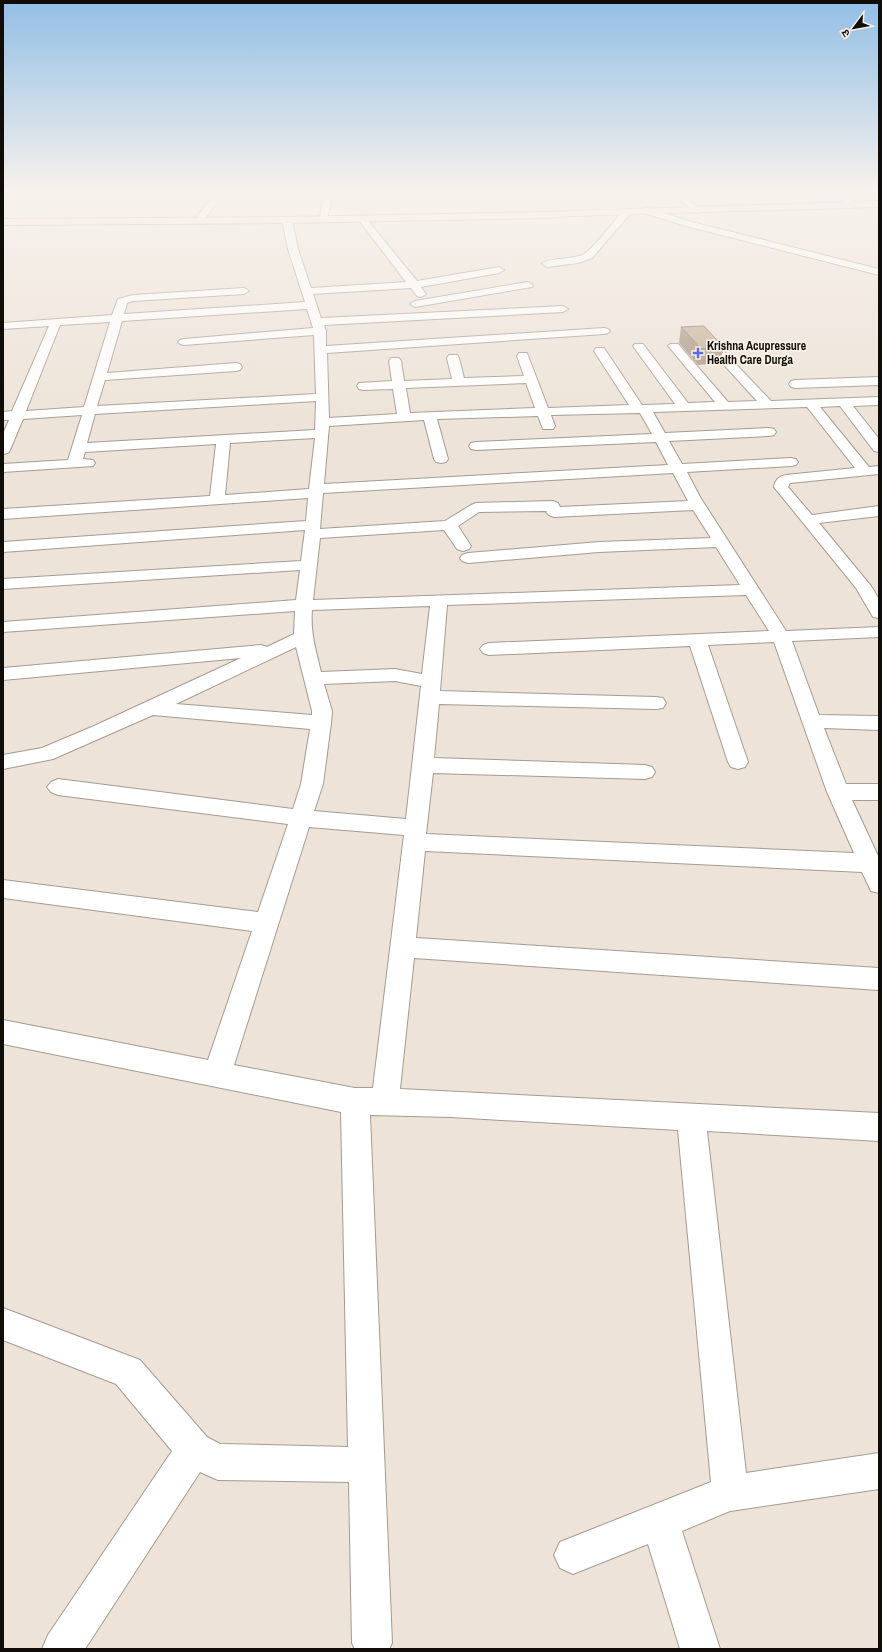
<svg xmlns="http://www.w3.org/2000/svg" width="882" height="1652" font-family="'Archivo Narrow','Noto Sans Devanagari',sans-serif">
	<rect width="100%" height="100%" fill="#ede3d8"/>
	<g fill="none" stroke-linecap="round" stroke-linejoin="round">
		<!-- minor casing -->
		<g stroke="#a49b91" stroke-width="2">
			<g id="minor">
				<path d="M 216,193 L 225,193 L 205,218 L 199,218 L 198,216 L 199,214 Z"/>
				<path d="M 325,193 L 333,193 L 328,215 L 324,218 L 320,215 Z"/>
				<path d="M 671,193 L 681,193 L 702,210 L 698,213 L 695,212 Z"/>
				<path d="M 854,193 L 865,193 L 854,200 L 849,207 L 843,207 L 842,205 L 848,196 Z"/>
				<path d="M 647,208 L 692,222 L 879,269 L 879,275 L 686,226 L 644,213 L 643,211 L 644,209 Z"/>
				<path d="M 627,209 L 630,210 L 631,212 L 630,214 L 592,258 L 578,263 L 547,267 L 542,264 C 549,257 574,260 584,254 C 592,250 616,219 624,210 Z"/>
				<path d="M 362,216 L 365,217 L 417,281 L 499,267 L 504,270 L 499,273 L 421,287 L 426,294 L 421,297 L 417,296 L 411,288 L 313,294 L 321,318 L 563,306 L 568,309 L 563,312 L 324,325 L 326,331 L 326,346 L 604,328 L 608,329 L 610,331 L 608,333 L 604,334 L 327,353 L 329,418 L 397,414 L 393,389 L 363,390 L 359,389 L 357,386 L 359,383 L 392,381 L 389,361 L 391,358 L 399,358 L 401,361 L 404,381 L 452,379 L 447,358 L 449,355 L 457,355 L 459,358 L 464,378 L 524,376 L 517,356 L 519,353 L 527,353 L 548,408 L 629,405 L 594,351 L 596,348 L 604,348 L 642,405 L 675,404 L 633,346 L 635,344 L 643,344 L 688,403 L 715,402 L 670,348 L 668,346 L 670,344 L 678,344 L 728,402 L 757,401 L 704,343 L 702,341 L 704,339 L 712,339 L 771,401 L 879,397 L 879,405 L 853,406 L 879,439 L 879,452 L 874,451 L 840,406 L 820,407 L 869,467 L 879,466 L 879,474 L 790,483 L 788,487 L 812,515 L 879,506 L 879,516 L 819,523 L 871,586 L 879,599 L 879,618 L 873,617 L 856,588 L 774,487 C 775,480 779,476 786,475 L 855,468 L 807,407 L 653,412 L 665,433 L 769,428 L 774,429 L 776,432 L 774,435 L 769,436 L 669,441 L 682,464 L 791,458 L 796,459 L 798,462 L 796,465 L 791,466 L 687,472 L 700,497 L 786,631 L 879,627 L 879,637 L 792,641 L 819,715 L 879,716 L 879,730 L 824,728 L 846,784 L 879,784 L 879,800 L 852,800 L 879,858 L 879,893 L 871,891 L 862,872 L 425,851 L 416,938 L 879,968 L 879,990 L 414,958 L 400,1089 L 879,1113 L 879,1141 L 707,1131 L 746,1473 L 879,1453 L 879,1489 L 730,1511 L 682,1531 L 720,1649 L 680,1649 L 648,1544 L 573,1574 L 560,1568 L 554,1555 L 560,1542 L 711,1482 L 678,1130 L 451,1117 L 370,1115 L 392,1643 L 389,1649 L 355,1649 L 352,1643 L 349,1482 L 218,1480 L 200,1472 L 85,1649 L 42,1649 L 48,1635 L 172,1451 L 116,1384 L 3,1340 L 3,1308 L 140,1360 L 207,1437 L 220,1444 L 348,1447 L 341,1112 L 3,1044 L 3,1020 L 208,1060 L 252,931 L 3,898 L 3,880 L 258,912 L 288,824 L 58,795 L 51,792 L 47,787 L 51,782 L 58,779 L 293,809 L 301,784 L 310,729 L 153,715 L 53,759 L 3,769 L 3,755 L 42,748 L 94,726 L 241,658 L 3,680 L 3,668 L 261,645 L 267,647 L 294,634 L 295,611 L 3,632 L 3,622 L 296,600 L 300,570 L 3,589 L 3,579 L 301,561 L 305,530 L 3,552 L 3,542 L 306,521 L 308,498 L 3,519 L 3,509 L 210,496 L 216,444 L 85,452 L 83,459 L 93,460 L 95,463 L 93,466 L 3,472 L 3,464 L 68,460 L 82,415 L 23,419 L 10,450 L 8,453 L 3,454 L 3,434 L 9,420 L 3,420 L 3,412 L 12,411 L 49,326 L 3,329 L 3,323 L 112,315 L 118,299 L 133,295 L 244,288 L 249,291 L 244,294 L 133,301 L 127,303 L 124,314 L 305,302 L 288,249 L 282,220 L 287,217 L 292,220 L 298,249 L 311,288 L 406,282 L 358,219 ZM 307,309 L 313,328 L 184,339 L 180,340 L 178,342 L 180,344 L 184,345 L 314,335 L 316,394 L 97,406 L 105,380 L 236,371 L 240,370 L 242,367 L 240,364 L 236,363 L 107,373 L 122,321 ZM 110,322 L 84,407 L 26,411 L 60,325 ZM 526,383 L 535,408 L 410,413 L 406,388 ZM 316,401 L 315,430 L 87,443 L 95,414 ZM 640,413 L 652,434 L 476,442 L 471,443 L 469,446 L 471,449 L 476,450 L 656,442 L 668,465 L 324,484 L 329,426 L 424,420 L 434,459 L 436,462 L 441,463 L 446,462 L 448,459 L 437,419 L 538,416 L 543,429 L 553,429 L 555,426 L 551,415 ZM 315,438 L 309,489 L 225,495 L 230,443 ZM 673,473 L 688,501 L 560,507 L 558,503 L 553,501 L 476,503 L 471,505 L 445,521 L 320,529 L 323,493 ZM 693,510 L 711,538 L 599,542 L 468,553 L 462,555 L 460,558 L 462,561 L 468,563 L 599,552 L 716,547 L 740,585 L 313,600 L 320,538 L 444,530 L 457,549 L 463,551 L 469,549 L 471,546 L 458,526 L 479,512 L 547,511 L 546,512 L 549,515 L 554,517 ZM 746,595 L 769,631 L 489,643 L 483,645 L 480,649 L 483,653 L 489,655 L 690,646 L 728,762 L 731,767 L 738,769 L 745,767 L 748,762 L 708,645 L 774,642 L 827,792 L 854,853 L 426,834 L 433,773 L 645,779 L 652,777 L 655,772 L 652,767 L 645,765 L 434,758 L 439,704 L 656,709 L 663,708 L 666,703 L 663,698 L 656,697 L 440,691 L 447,605 ZM 430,606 L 422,674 L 395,669 L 321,672 C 316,651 310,632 312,610 ZM 296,647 L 312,711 L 312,715 L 176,704 ZM 395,681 L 421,686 L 406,819 L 314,811 L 323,784 L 331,723 L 332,711 L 324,684 ZM 309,827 L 404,835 L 373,1088 L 355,1088 L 234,1065 Z"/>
				<path d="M 528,282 L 533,285 L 532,287 L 415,307 L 410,304 L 415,301 Z"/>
				<path d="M 879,377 L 879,385 L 795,388 L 791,387 L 789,384 L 791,381 L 795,380 Z"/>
			</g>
		</g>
		<!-- secondary casing -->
		<g stroke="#a49b91" stroke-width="2">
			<path id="secondary" d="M 879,201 L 879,207 L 571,216 L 547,218 L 287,223 L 3,225 L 3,219 L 287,217 L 547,212 Z"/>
		</g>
		<!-- minor -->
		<use href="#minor" fill="#fff" fill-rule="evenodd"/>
		<!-- secondary -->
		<use href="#secondary" fill="#fee2e9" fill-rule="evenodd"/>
	</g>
	<!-- wall -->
	<path fill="#a99682" d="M 681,327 L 724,348 L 720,363 L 698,365 L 679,343 Z"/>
	<!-- building -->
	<path fill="#c4af97" stroke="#897a6a" d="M 704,326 L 724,348 L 701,349 L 681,327 Z"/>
	<!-- sky -->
	<linearGradient id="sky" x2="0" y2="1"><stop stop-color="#92bee5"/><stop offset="0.45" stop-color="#f7f2ed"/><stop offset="1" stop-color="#f7f2ed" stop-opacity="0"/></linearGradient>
	<rect width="882" height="425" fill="url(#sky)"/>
	<!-- markers -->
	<path fill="#596de4" stroke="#faf0e5" stroke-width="1.5" d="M696 347h4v4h4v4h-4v4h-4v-4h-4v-4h4z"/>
	<g text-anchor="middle" stroke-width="3.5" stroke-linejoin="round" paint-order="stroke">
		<!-- far-poi labels -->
		<g font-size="12" font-weight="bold" fill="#100d09" stroke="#faf0e5" text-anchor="start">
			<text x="707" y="350">Krishna Acupressure<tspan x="707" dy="14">Health Care Durga</tspan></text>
		</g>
	</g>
	<!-- border -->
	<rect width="882" height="1652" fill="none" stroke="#100d09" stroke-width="8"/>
	<!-- north arrow -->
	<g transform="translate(854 28) rotate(238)" stroke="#faf0e5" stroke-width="3" paint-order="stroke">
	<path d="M0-3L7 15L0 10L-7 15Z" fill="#100d09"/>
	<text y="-6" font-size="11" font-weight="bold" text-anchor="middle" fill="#100d09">उ</text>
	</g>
</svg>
